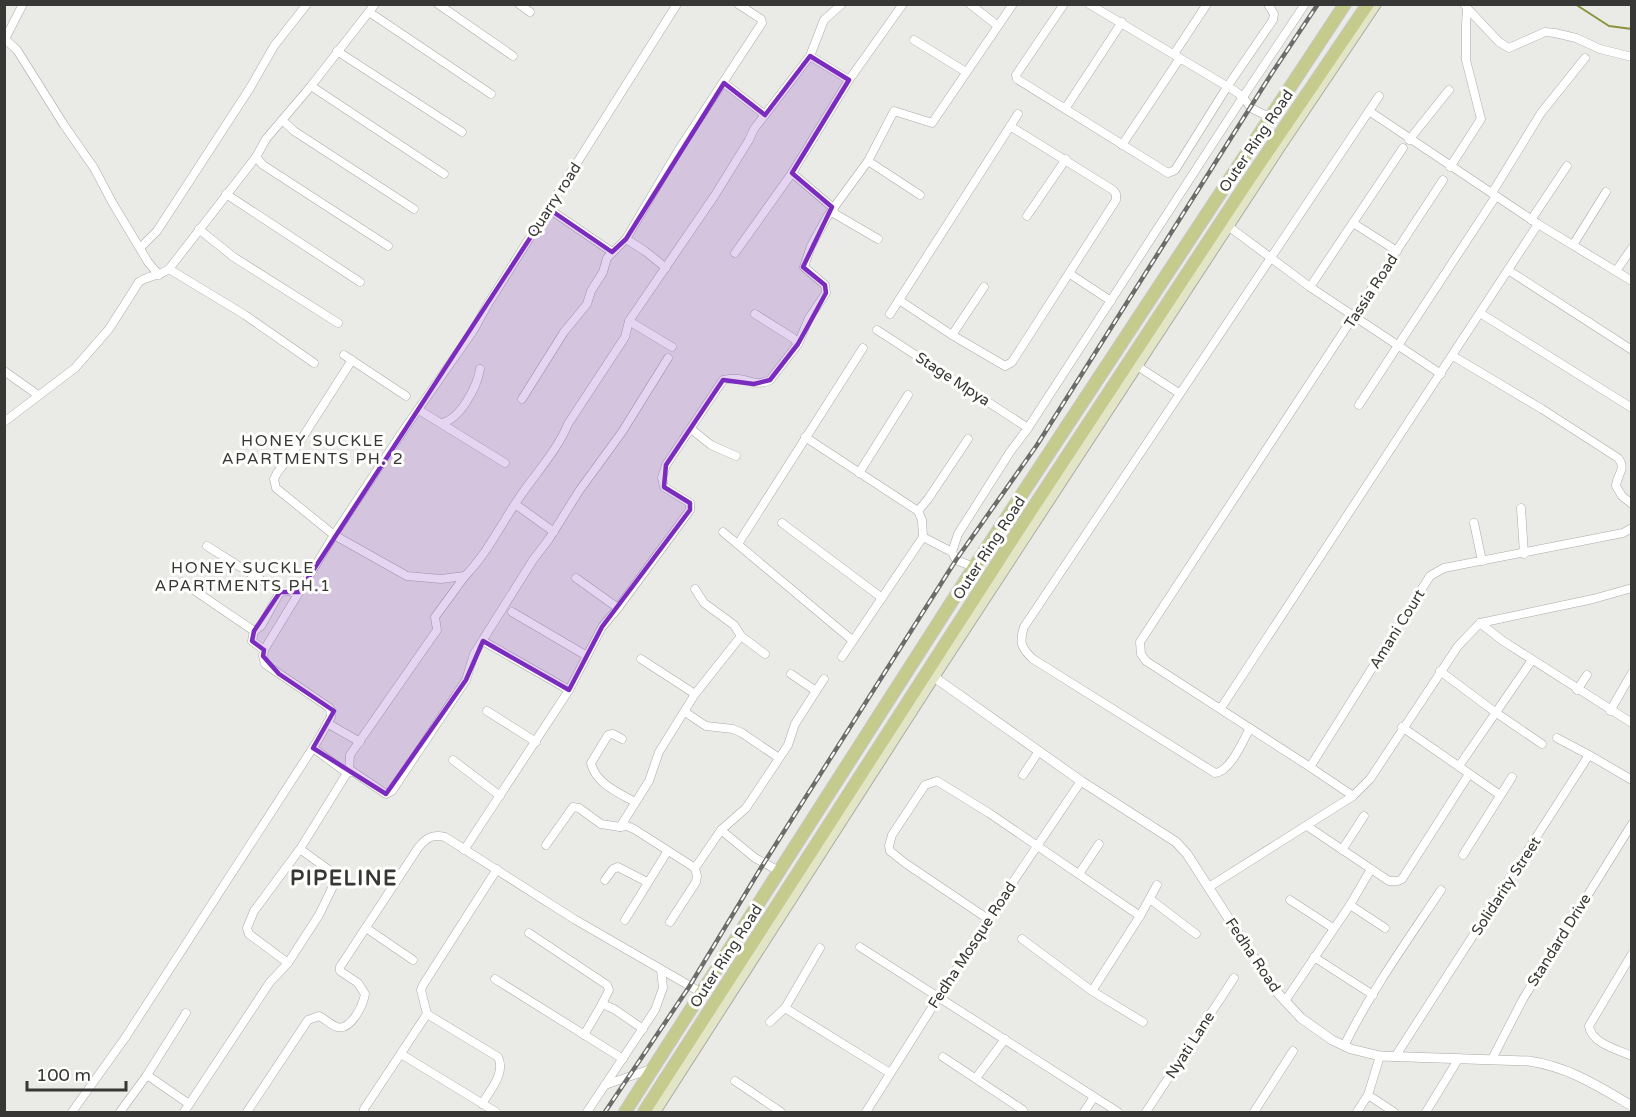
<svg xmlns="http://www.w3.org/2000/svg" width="1636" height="1117" font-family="'Varela Round',sans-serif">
	<rect width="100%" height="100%" fill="#eaeae7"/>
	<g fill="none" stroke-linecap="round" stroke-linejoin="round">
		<!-- stream -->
		<path stroke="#8b933b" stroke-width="2" d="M 1575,4 L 1609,26 L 1632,29"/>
		<!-- minor casing -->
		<g stroke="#aaaba7" stroke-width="9">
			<g id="minor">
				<path d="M 438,4 L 513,56"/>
				<path d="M 519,4 L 530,12"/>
				<path d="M 970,4 L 998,26"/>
				<path d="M 1064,4 L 1016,75 L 1017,79 L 1168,173 L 1175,170 L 1227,87 L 1273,20 L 1274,14 L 1268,4"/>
				<path d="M 1089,4 L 1235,91 L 1243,97 L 1251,108 L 1269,117"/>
				<path d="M 1467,8 L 1499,42 L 1509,48 L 1545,32 L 1555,33 L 1576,38 L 1600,49 L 1632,57"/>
				<path d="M 369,12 L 491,94"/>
				<path d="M 5,39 L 17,50 L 64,125 L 94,168 L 112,202 L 148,262 L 159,275"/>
				<path d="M 914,40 L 966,72"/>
				<path d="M 4,41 L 23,4"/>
				<path d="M 337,51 L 462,132"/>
				<path d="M 1174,54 L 1207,4"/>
				<path d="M 810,56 L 849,80"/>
				<path d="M 724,83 L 765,115"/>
				<path d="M 311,86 L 444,174"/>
				<path d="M 1065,109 L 1122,22"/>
				<path d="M 1369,111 L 1538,224 L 1632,281"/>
				<path d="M 282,120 L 294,131 L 414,209"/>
				<path d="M 1409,140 L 1449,90"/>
				<path d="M 1122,145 L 1180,58"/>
				<path d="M 256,157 L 263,165 L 388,246"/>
				<path d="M 868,161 L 920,195"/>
				<path d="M 1450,167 L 1481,119 L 1466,60 L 1466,25 L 1467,8 L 1464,4"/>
				<path d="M 792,173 L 832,207 L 835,214 L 878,239"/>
				<path d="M 1492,193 L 1541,113 L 1585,58"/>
				<path d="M 226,194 L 360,282"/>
				<path d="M 549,209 L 612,252"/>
				<path d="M 1027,216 L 1066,159"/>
				<path d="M 1531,220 L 1567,166"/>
				<path d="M 1353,223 L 1397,251"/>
				<path d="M 1228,226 L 1310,287 L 1441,374"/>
				<path d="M 199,229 C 210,239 221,246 232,256 L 338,323"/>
				<path d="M 626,239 L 645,251 L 666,268"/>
				<path d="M 1573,245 L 1606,192"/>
				<path d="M 140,248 L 157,231 L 172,208 L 250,88 L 274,46 L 307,4"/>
				<path d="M 735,253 L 792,173 L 849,80 L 903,4"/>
				<path d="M 169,269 L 245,315 L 314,363"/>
				<path d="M 1508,270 L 1632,350"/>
				<path d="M 1616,271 L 1632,248"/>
				<path d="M 1070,274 L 1111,301"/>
				<path d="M 1310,287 L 1403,148"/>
				<path d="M 899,300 L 952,335 L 1005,366 L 1012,362 L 1116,200 L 1116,194 L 1113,190 L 1010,126"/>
				<path d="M 1480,313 L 1632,408"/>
				<path d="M 755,314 L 793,338 L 798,344"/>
				<path d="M 890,314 L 1018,114"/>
				<path d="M 629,321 L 672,347"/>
				<path d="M 877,330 L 1028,428"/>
				<path d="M 952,335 L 984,287"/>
				<path d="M 344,355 L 406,396"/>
				<path d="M 1453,356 L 1542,409 L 1618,458 C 1627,469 1617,474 1616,486 L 1622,496 L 1632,504"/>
				<path d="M 352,360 L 297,446 L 277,473 L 274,479 L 276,488 L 334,535 L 407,576 L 441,579 L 465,576 C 487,554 501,524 519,498 C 535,474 557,451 568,424 L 625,337 L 629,321 L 715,195 L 749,140 L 754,129 L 810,56 L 824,20 L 842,4"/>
				<path d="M 1137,366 L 1179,393"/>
				<path d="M 4,371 L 38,395"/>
				<path d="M 522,399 L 564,332 L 587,304 L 591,291 L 603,272 L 607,258 L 626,239 L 678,151 L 762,23 L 761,19 L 738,4"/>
				<path d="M 1359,405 L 1496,196"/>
				<path d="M 419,410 L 505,463"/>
				<path d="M 4,422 L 75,368 L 109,329 L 139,282 C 149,275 160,276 169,269 L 256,157 L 266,139 L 311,86 L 375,4"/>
				<path d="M 441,423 C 460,420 477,387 480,369"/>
				<path d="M 691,429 L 711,445 L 736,456"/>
				<path d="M 805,437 L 918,511 L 922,520 L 923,537 L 952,552 L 956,560 L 974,567"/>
				<path d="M 859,473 L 908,395"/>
				<path d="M 515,504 L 554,532"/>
				<path d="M 1521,508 L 1524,554"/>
				<path d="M 918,511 L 928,499 L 968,439"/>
				<path d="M 782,523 L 882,598"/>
				<path d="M 1474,523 L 1482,561"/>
				<path d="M 723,532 L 852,640"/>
				<path d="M 738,544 L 863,348"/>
				<path d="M 207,546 L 280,592 L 290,591 L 297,594"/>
				<path d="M 952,552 L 958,534 L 1010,452 L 1028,428 L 1243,97 L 1305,4"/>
				<path d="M 576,578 L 618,608"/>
				<path d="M 182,582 L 254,631 L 252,641 L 264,650"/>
				<path d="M 695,589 L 704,603 L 734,625 L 741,636 L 765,654"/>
				<path d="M 512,612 L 587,656"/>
				<path d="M 1480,623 L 1593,599 L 1632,588"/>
				<path d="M 254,631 L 261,626 L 280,592"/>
				<path d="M 483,641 L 569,690"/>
				<path d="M 842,657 L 923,537"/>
				<path d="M 641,659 L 695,694"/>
				<path d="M 1440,671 L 1495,712 L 1542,744"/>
				<path d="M 1577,690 L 1587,675"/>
				<path d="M 816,691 L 824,679"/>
				<path d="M 1221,708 L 1538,224"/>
				<path d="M 487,711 L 536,742"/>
				<path d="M 1610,711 L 1632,673"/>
				<path d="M 685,712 L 706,726 L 733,729 L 742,733 L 779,758"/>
				<path d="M 327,723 L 360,742"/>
				<path d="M 1402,727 L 1500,795"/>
				<path d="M 1250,728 C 1243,741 1230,772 1215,773 L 1033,659 C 1021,648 1019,642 1024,627 L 1379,96"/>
				<path d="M 1557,738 L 1589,755"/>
				<path d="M 622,739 L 613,734 L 608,735 L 591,763 C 595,783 619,793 635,802"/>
				<path d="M 313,748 L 347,773"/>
				<path d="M 453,760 L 500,796"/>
				<path d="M 1459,766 L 1532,660"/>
				<path d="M 1310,767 L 1430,576 L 1444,568 L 1623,533 L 1632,528"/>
				<path d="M 349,772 L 350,755 L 437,630 L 435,617 L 465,576"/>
				<path d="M 1023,775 L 1039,751"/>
				<path d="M 1353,796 L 1310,767 L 1146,661 L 1141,654 L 1140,642 L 1443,180"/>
				<path d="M 1307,826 L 1389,881 L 1398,881 L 1402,879 L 1469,774"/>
				<path d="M 620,827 L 627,826 L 634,829 L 695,868"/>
				<path d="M 721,830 L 755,858 L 779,871"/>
				<path d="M 546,845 L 573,807 L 579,808 L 601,824 L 620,827 L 649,781 L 659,752 L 695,694 L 741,636"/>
				<path d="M 464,850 L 569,690 L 602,627 L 618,608 L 690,510 L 690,503 L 664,487 L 662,478 L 666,465 L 723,380 C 728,379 734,378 739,379 C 752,381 757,386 770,380 L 798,344 L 809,318 L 826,293 L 825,285 L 804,267 L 811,246 L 827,217 L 868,161 L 894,111 L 932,123 L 1013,4"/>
				<path d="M 1342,850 L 1364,816"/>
				<path d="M 1463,855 L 1512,777"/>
				<path d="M 1079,874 L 1099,844"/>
				<path d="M 605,880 L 613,869 L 618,867 L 647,882"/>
				<path d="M 1209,887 L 1353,796 L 1370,779 L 1458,646 L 1480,623 L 1503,641 L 1632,723"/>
				<path d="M 1150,899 L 1196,934"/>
				<path d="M 1290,900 L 1333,928"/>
				<path d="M 1350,905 L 1385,928"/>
				<path d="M 988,919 L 905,863 L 890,851 L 889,846 L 892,835 L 925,785 L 937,781 L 989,813 L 1140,916"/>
				<path d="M 625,920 L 667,852"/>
				<path d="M 670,922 L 696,882 L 697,876 L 695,868 L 721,830 L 746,808 L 788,745 L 795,724 L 816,691 L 791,674"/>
				<path d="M 366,928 L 413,960"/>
				<path d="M 529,933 L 607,985 L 609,990 L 602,1004"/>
				<path d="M 1022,939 L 1092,991 L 1143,1022"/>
				<path d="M 860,947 L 1118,1112"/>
				<path d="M 820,948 L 785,1008 L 890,1073"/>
				<path d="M 1632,954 L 1589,1026 C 1591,1043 1618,1050 1632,1056"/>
				<path d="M 1314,957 L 1373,995"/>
				<path d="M 288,963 L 249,934 L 247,928 L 254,911 L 300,849 L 347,773 L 352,771 L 386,794 L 392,791 L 466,680 L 474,654 L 533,560 L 549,539 L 579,491 L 622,432 L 668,358"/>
				<path d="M 495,979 L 623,1059"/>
				<path d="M 1092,991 L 1140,916 L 1157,885"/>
				<path d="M 1285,1001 L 1350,905 L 1371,869"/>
				<path d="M 427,1014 L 498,1057 C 506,1073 490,1090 482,1104"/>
				<path d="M 770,1022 L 785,1008"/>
				<path d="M 584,1035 L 602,1004 L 614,1009 L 643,1029"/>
				<path d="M 1344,1046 C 1371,991 1407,941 1441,890"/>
				<path d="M 401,1054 L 496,1112"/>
				<path d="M 943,1057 L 1023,1110"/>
				<path d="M 1395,1057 L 1589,755 L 1632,780"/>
				<path d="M 1492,1059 L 1523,999 L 1632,824"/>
				<path d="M 147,1075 L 186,1013"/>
				<path d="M 976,1078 L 1005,1039"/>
				<path d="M 735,1081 L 781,1112"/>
				<path d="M 605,1085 L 651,1069"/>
				<path d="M 1368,1095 L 1394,1112"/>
				<path d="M 72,1112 L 125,1038 L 318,740 L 331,717 L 330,708 L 265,664 L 263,656 L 264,650 L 334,535 L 403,431 L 473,331 L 488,304 L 677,4"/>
				<path d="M 120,1112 L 147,1075 L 189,1104"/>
				<path d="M 184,1112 L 270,982 L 288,963 L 319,915 L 336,880 L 337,877 L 333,873 L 300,849"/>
				<path d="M 247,1112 L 308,1020 L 319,1016 C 325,1019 331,1025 337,1027 C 351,1031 363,1005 365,994 L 358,983 L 340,971 L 340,967 L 418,848 C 426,838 432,834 445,837 L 574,919 L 702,993"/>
				<path d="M 364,1112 L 364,1109 L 427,1014 L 421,990 L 423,985 L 497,869"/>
				<path d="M 587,1112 L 655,1010 L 663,988 L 661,970"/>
				<path d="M 866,1112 L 988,919 L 1081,781"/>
				<path d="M 1084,1112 L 1094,1097"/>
				<path d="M 1146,1112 L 1234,978"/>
				<path d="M 1254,1112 L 1293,1051"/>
				<path d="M 1357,1112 L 1368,1095 L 1380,1056"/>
				<path d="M 1426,1112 L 1459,1058"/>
			</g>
		</g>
		<!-- tertiary casing -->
		<g stroke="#aaaba7" stroke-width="10">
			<path id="tertiary" d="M 934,677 L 1081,781 L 1176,842 L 1187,854 L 1274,989 L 1301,1018 L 1332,1040 L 1351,1049 L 1380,1056 L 1529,1061 C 1569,1067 1598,1086 1632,1106"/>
		</g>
		<!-- secondary casing -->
		<g stroke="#aaaba7" stroke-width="12">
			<path id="secondary" d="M 655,1112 L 934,677 L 1280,147 L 1376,4"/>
		</g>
		<!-- primary casing -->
		<g stroke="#c7c7c7" stroke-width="14">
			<g id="primary">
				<path d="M 625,1112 L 974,567 L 1345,4"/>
				<path d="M 644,1112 L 1025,520 L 1244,187 L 1368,4"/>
			</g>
		</g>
		<!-- minor -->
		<use href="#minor" stroke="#fff" stroke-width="8"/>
		<!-- tertiary -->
		<use href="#tertiary" stroke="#fff" stroke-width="9"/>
		<!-- secondary -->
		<use href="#secondary" stroke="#e2e5c6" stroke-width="10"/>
		<!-- primary -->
		<use href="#primary" stroke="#c5cb8c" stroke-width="12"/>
		<!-- rail casing -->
		<g stroke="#6c6c6b" stroke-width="4.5">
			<path id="rail" d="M 605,1112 L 689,987 L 764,863 L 956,560 L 1037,445 L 1272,73 L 1318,4"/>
		</g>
		<!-- rail -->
		<use href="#rail" stroke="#fffffe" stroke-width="2" stroke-dasharray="7" stroke-linecap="butt"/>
	</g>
	<!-- marked area -->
	<path fill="#7b2cbf" fill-opacity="0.2" stroke="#7b2cbf" stroke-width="4.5" stroke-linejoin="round" d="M 810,56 L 849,80 L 792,173 L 832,207 L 803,267 L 825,285 L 826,293 L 798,344 L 770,380 L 754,384 L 723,380 L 666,465 L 664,487 L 690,503 L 690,510 L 602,627 L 569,690 L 483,641 L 466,680 L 386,794 L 313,748 L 334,711 L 279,674 L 263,656 L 264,650 L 252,641 L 254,631 L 280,592 L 299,592 L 549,209 L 612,252 L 626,239 L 724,83 L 765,115 Z"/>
	<g text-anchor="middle" stroke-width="6" stroke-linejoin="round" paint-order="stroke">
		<!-- street labels -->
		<g font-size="15" fill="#373736" stroke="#fffffe">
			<text transform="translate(1256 141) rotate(-56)" y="5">Outer Ring Road</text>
			<text transform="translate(554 200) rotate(-57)" y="5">Quarry road</text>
			<text transform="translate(1371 291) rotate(-57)" y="5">Tassia Road</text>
			<text transform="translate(953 379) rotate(33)" y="5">Stage Mpya</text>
			<text transform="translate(989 548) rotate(-57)" y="5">Outer Ring Road</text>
			<text transform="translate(1397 629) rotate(-58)" y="5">Amani Court</text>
			<text transform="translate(1506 886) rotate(-57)" y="5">Solidarity Street</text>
			<text transform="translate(1559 940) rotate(-58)" y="5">Standard Drive</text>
			<text transform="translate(972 945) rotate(-57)" y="5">Fedha Mosque Road</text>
			<text transform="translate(1253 955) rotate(56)" y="5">Fedha Road</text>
			<text transform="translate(726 956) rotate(-57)" y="5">Outer Ring Road</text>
			<text transform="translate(1190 1045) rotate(-57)" y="5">Nyati Lane</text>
		</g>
		<!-- neighbourhood labels -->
		<g font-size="16" letter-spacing="1.5" fill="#373736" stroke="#fffffe">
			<text x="313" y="446">HONEY SUCKLE<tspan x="313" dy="18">APARTMENTS PH. 2</tspan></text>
			<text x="243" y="573">HONEY SUCKLE<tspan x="243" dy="18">APARTMENTS PH.1</tspan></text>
		</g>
		<!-- district labels -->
		<g font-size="21" font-weight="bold" letter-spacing="1.5" fill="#373736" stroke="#fffffe">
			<text x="344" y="885">PIPELINE</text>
		</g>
	</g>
	<!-- border -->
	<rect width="1636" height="1117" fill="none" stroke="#373736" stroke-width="12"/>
	<!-- scale -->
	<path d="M27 1081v9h99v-9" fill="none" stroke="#373736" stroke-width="3"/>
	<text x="36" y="1081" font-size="18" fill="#373736" stroke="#fffffe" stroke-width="4.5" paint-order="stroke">100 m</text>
</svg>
